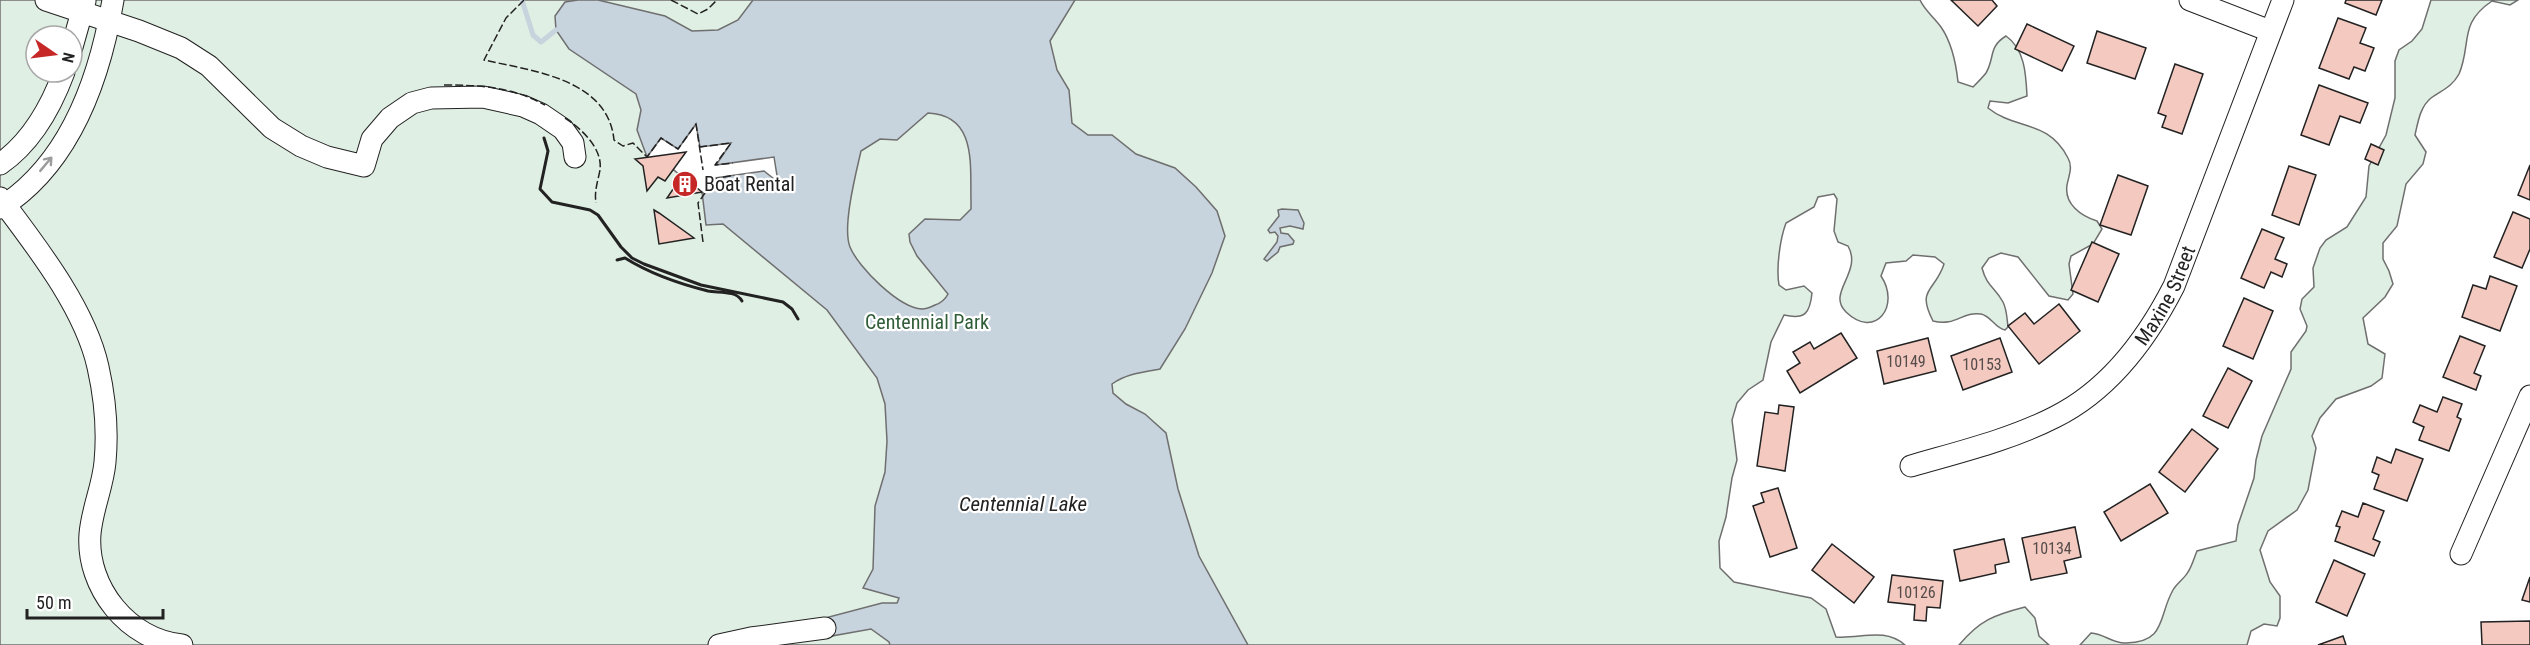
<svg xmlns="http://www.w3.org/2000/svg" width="2530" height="645" font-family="'Roboto Condensed',sans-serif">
	<rect width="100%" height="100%" fill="#fff"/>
	<!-- green -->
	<g fill="#e0efe3" stroke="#6f6f6f" stroke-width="1.5" fill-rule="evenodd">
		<path d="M 0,0 L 1920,0 C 1925,11 1934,17 1941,27 C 1952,43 1956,63 1958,82 L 1973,87 C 1977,83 1982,78 1986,73 C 1995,58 1988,47 2006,36 C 2025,49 2026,75 2027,96 L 2008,103 L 1990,101 L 1988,108 C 2015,130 2048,119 2068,158 C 2073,167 2069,175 2067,185 C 2064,204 2081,216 2097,221 L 2102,229 L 2093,244 L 2071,256 L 2069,264 L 2073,294 L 2068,300 L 2049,296 L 2018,257 L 2001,253 L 1989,258 L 1982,268 C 1987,287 1995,287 2003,302 C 2007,310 2007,319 2008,327 L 2005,330 C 1995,328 1991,316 1981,314 C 1962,311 1956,327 1933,321 C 1916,288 1935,292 1944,264 L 1935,257 L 1913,255 L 1906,261 L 1886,263 L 1881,276 C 1901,306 1875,340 1846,312 C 1826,293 1863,272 1848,246 L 1838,242 L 1834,231 L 1837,199 L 1834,194 L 1818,197 L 1814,207 L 1786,223 C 1780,239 1776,268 1779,285 L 1786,290 L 1804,286 L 1812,293 C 1810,313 1805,320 1784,315 L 1771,342 L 1763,380 L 1748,390 L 1737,403 L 1732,420 L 1737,460 L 1732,478 L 1726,517 L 1719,541 L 1720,568 L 1734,582 L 1811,598 L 1826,609 L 1836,637 C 1861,639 1884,627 1905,645 L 0,645 ZM 36,36 L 72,36 L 72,72 L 36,72 Z"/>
		<path d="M 2431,0 L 2518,0 L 2510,5 L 2492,1 C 2458,24 2472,43 2459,74 C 2452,87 2442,90 2431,98 C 2420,107 2418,122 2415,135 L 2426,152 L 2423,164 L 2406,184 L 2397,226 L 2383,243 L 2383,259 L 2389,271 L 2393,284 L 2385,297 L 2363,318 L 2368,344 L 2385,354 L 2382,378 L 2371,386 L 2336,399 L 2320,418 L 2312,436 L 2316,448 L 2308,490 L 2297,510 L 2268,531 L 2260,550 L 2270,582 L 2280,596 L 2280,618 L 2277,626 L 2264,624 L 2251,631 L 2247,645 L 2080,645 L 2091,633 C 2105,634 2113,644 2126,643 C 2167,642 2158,616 2173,590 C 2177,583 2184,579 2188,572 C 2192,566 2194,558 2197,551 L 2236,541 L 2238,525 L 2254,478 L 2256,460 L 2262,436 L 2291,369 L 2291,352 L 2306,331 L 2307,326 L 2300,309 L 2302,299 L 2314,287 L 2313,268 L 2320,248 L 2326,240 L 2347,227 L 2366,197 L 2369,166 L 2386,135 L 2395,98 L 2395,61 L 2399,50 L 2412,41 L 2422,29 Z"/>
		<path d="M 2025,607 L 2035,618 L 2039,636 L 2049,645 L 1959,645 C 1980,620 1994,615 2025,607 Z"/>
	</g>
	<!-- water -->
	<g fill="#c7d3dd" stroke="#6f6f6f" stroke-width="1.5" fill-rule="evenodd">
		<path d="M 578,0 L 598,0 L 665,16 L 692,31 L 718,30 L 738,20 L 753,0 L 1075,0 L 1050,41 L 1057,70 L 1069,90 L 1072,123 L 1088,135 L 1112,135 L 1136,154 L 1175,168 L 1196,187 L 1217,211 L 1225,236 L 1212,273 L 1185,329 L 1160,369 C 1143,372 1126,374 1112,384 L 1113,393 L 1126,404 L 1145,414 L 1166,433 L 1178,489 L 1199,556 L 1248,645 L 890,645 L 889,642 L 871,629 L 826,637 L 825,618 L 882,603 L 897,603 L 899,598 L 863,588 L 873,569 L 875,506 L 885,472 L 887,441 L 885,404 L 877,378 L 827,310 L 723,224 L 706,225 L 702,192 L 669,166 L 647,157 L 637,130 L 641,110 L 636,94 L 569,49 L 556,30 L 555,16 L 565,2 ZM 928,113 C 977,115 970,165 971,201 L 971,209 L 960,220 L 925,219 L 909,234 L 910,242 L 917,256 L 948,294 C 945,300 941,303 935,305 C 931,307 926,309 922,309 C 899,308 858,267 850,247 C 842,227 856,173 861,151 L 880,139 L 897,140 Z"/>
		<path d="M 1282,209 L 1298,210 L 1304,223 L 1303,229 L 1290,226 L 1280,228 L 1281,233 L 1288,234 L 1294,241 L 1293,244 L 1280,247 L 1278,252 L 1267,261 L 1264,259 L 1277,242 L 1278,236 L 1275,232 L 1270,233 L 1268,230 L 1279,216 L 1278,210 Z"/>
	</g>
	<!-- pier -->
	<path fill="#fff" stroke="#6f6f6f" stroke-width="1.5" d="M 696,124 L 700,147 L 731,143 L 716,165 L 774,157 L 778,182 L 764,171 L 715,178 L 703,194 L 669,166 L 647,157 L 661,138 L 678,149 Z"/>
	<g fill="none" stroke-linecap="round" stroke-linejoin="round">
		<!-- stream -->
		<path stroke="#c7d3dd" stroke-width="5" d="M 522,0 L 533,35 L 541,42 L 556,30"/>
	</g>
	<!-- building -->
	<g fill="#f3c9c0" stroke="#222" stroke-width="1.5">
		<path d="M 1951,0 L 1992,0 L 1997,6 L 1978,26 Z"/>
		<path d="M 2346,0 L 2382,0 L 2376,15 L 2345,3 Z"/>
		<path d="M 2338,18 L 2366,28 L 2360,43 L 2374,48 L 2365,71 L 2354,67 L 2349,79 L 2319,68 Z"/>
		<path d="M 2027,24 L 2074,46 L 2062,71 L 2015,49 Z"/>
		<path d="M 2097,31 L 2146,48 L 2135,79 L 2087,63 Z"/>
		<path d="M 2175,64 L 2203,74 L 2182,134 L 2162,127 L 2166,116 L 2158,113 Z"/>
		<path d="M 2319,85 L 2368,103 L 2360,123 L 2340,116 L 2329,145 L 2301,135 Z"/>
		<path d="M 2371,144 L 2384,150 L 2378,165 L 2365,159 Z"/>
		<path d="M 686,152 L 665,181 L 658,177 L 647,191 L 643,166 L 635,159 Z"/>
		<path d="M 2530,165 L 2530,200 L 2518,195 Z"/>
		<path d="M 2289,166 L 2316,175 L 2299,225 L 2272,215 Z"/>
		<path d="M 2118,175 L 2148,186 L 2131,235 L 2100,225 Z"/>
		<path d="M 682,176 L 702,192 L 667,198 Z"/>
		<path d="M 654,210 L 659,213 L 694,238 L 659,244 Z"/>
		<path d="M 2513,212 L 2530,219 L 2530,249 L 2522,268 L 2494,257 Z"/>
		<path d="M 2262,229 L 2284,238 L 2275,259 L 2287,264 L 2282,277 L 2271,272 L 2264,288 L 2241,278 Z"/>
		<path d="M 2092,242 L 2119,254 L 2098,302 L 2071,290 Z"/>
		<path d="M 2490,276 L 2517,286 L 2500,331 L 2462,317 L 2473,285 L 2486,289 Z"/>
		<path d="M 2244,298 L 2273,311 L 2253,359 L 2223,346 Z"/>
		<path d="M 2059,304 L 2080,331 L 2039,364 L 2008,326 L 2025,313 L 2034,324 Z"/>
		<path d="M 1841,333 L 1857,358 L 1800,393 L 1787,371 L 1800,363 L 1793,352 L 1810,342 L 1814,349 Z"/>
		<path d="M 2460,336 L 2485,346 L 2474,373 L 2481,376 L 2476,390 L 2443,377 Z"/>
		<path d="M 1928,338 L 1936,371 L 1884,384 L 1877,351 Z"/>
		<path d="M 2000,338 L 2012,372 L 1963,390 L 1951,356 Z"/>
		<path d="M 2228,368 L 2252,381 L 2228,428 L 2203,416 Z"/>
		<path d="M 2443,397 L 2462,404 L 2457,417 L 2461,419 L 2449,451 L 2419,440 L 2424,427 L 2413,422 L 2420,405 L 2437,412 Z"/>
		<path d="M 1779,405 L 1794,407 L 1785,471 L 1757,466 L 1765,412 L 1778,414 Z"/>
		<path d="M 2192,429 L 2218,449 L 2185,492 L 2159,472 Z"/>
		<path d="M 2396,449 L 2423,459 L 2407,501 L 2374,489 L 2379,475 L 2372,472 L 2377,457 L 2391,463 Z"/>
		<path d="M 2150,484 L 2168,513 L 2121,541 L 2104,512 Z"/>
		<path d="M 1778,488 L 1797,548 L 1770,557 L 1753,506 L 1764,502 L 1761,493 Z"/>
		<path d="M 2363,503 L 2384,511 L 2373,539 L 2380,542 L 2374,556 L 2335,541 L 2340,527 L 2336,526 L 2342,511 L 2358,517 Z"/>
		<path d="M 2075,527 L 2081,557 L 2064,561 L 2067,573 L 2031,580 L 2022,538 Z"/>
		<path d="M 2004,539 L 2009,562 L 1995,565 L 1996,573 L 1960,581 L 1954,550 Z"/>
		<path d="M 1832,544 L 1874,577 L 1854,603 L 1812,570 Z"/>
		<path d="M 2334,560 L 2365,574 L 2347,616 L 2316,602 Z"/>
		<path d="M 1892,575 L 1943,581 L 1940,608 L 1927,607 L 1926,621 L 1914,620 L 1915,605 L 1888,602 Z"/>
		<path d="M 2530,577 L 2530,602 L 2522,600 Z"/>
		<path d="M 2530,621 L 2530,645 L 2482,645 L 2481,622 Z"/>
		<path d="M 2343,636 L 2346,645 L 2318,645 Z"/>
	</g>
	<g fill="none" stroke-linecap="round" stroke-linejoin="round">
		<!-- minor casing -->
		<g stroke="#222" stroke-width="23">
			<g id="minor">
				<path d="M 46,0 L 139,31 L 181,48 L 209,66 L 272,128 L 301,146 L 327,157 L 364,166 L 372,139 L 390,118 L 412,103 L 431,98 L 483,97 L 523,106 L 541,114 L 563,129 L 573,143 L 575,157"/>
				<path d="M 2190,0 L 2270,31"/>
				<path d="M 72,47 L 85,1"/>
				<path d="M 0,164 C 32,142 51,107 64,72"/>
				<path d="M 0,198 C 36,246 85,308 98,367 C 105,398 108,430 105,462 C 103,486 92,509 90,534 C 86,587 128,640 182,645"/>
				<path d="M 0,208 C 70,164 100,77 113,0"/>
				<path id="s1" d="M 1911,466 C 1959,452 2010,440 2055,417 C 2109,390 2147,339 2174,286 L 2283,0"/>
				<path d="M 2461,554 L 2530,396"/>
				<path d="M 719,645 L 751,638 L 825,628"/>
			</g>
		</g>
		<!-- minor -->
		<use href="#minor" stroke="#fff" stroke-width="21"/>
		<!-- fence -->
		<g stroke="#222" stroke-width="1.5" stroke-dasharray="8 3" stroke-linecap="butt">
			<path d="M 524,0 L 506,18 L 484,60 C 533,71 608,79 614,140 L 623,146 L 633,143 L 647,157 L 661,138 L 678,149 L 696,124 L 703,170"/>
			<path d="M 671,0 L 698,14 L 708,9 L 717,0"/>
			<path d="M 444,85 C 481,85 512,87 545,105"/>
			<path d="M 565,118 C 582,129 603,149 600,170 C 598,181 594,191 596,203"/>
			<path d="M 699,147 L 731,143 L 715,165 L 733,163"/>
			<path d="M 703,242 L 698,203 L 715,179 L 734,175"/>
		</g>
		<!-- wall -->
		<g stroke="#222" stroke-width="3">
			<path d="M 544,138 L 548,151 L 540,189 L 552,202 L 590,210 L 598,215 L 621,247 L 632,258 L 644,264 L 701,285 L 783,302 L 792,309 L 798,319"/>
			<path d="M 617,260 L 625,258 C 649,273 680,284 708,291 C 719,293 736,290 742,301"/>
		</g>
	</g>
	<!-- one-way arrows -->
	<defs><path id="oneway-shaft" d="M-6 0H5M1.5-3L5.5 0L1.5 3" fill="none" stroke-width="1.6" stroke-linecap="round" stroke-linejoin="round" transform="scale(1.5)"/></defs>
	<use stroke="#9c9c9c" href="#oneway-shaft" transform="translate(46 164) rotate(-50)"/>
	<!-- icons -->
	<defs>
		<g id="building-disc" transform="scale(1.35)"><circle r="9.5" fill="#c62828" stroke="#fff"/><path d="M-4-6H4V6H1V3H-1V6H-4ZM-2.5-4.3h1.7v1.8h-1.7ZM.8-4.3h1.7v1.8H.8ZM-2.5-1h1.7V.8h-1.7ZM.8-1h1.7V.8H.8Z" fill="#fff"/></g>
	</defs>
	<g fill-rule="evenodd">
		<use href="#building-disc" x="685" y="184"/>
	</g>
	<g text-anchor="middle" stroke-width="4.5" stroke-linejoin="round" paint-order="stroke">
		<!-- number labels -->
		<g font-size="16" fill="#564c4a">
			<text x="1906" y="367">10149</text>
			<text x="1982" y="370">10153</text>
			<text x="2052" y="554">10134</text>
			<text x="1916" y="598">10126</text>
		</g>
		<!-- poi labels -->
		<g font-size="20" fill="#222" stroke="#fff" text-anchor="start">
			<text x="704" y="191">Boat Rental</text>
		</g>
		<!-- street labels -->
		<g font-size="20" fill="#222" stroke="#fff">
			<text dy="7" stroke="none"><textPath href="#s1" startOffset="320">Maxine Street</textPath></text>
		</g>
		<!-- park labels -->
		<g font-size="20" fill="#2f5e38" stroke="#fff">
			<text x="927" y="329">Centennial Park</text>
		</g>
		<!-- water labels -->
		<g font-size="21" font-style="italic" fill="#222" stroke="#fff">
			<text x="1023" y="511">Centennial Lake</text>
		</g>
	</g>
	<!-- north arrow -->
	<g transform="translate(54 54) rotate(104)"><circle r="28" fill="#ffffff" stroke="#a7a7a7" stroke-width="1.5"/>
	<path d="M0-4.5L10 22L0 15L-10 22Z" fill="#c62828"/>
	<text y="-9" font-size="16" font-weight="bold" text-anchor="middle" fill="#222222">N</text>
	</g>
	<!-- scale -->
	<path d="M27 609v9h136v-9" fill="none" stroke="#222222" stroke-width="3"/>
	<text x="36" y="609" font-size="18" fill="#222222" stroke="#ffffff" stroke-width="4.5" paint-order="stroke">50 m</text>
</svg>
